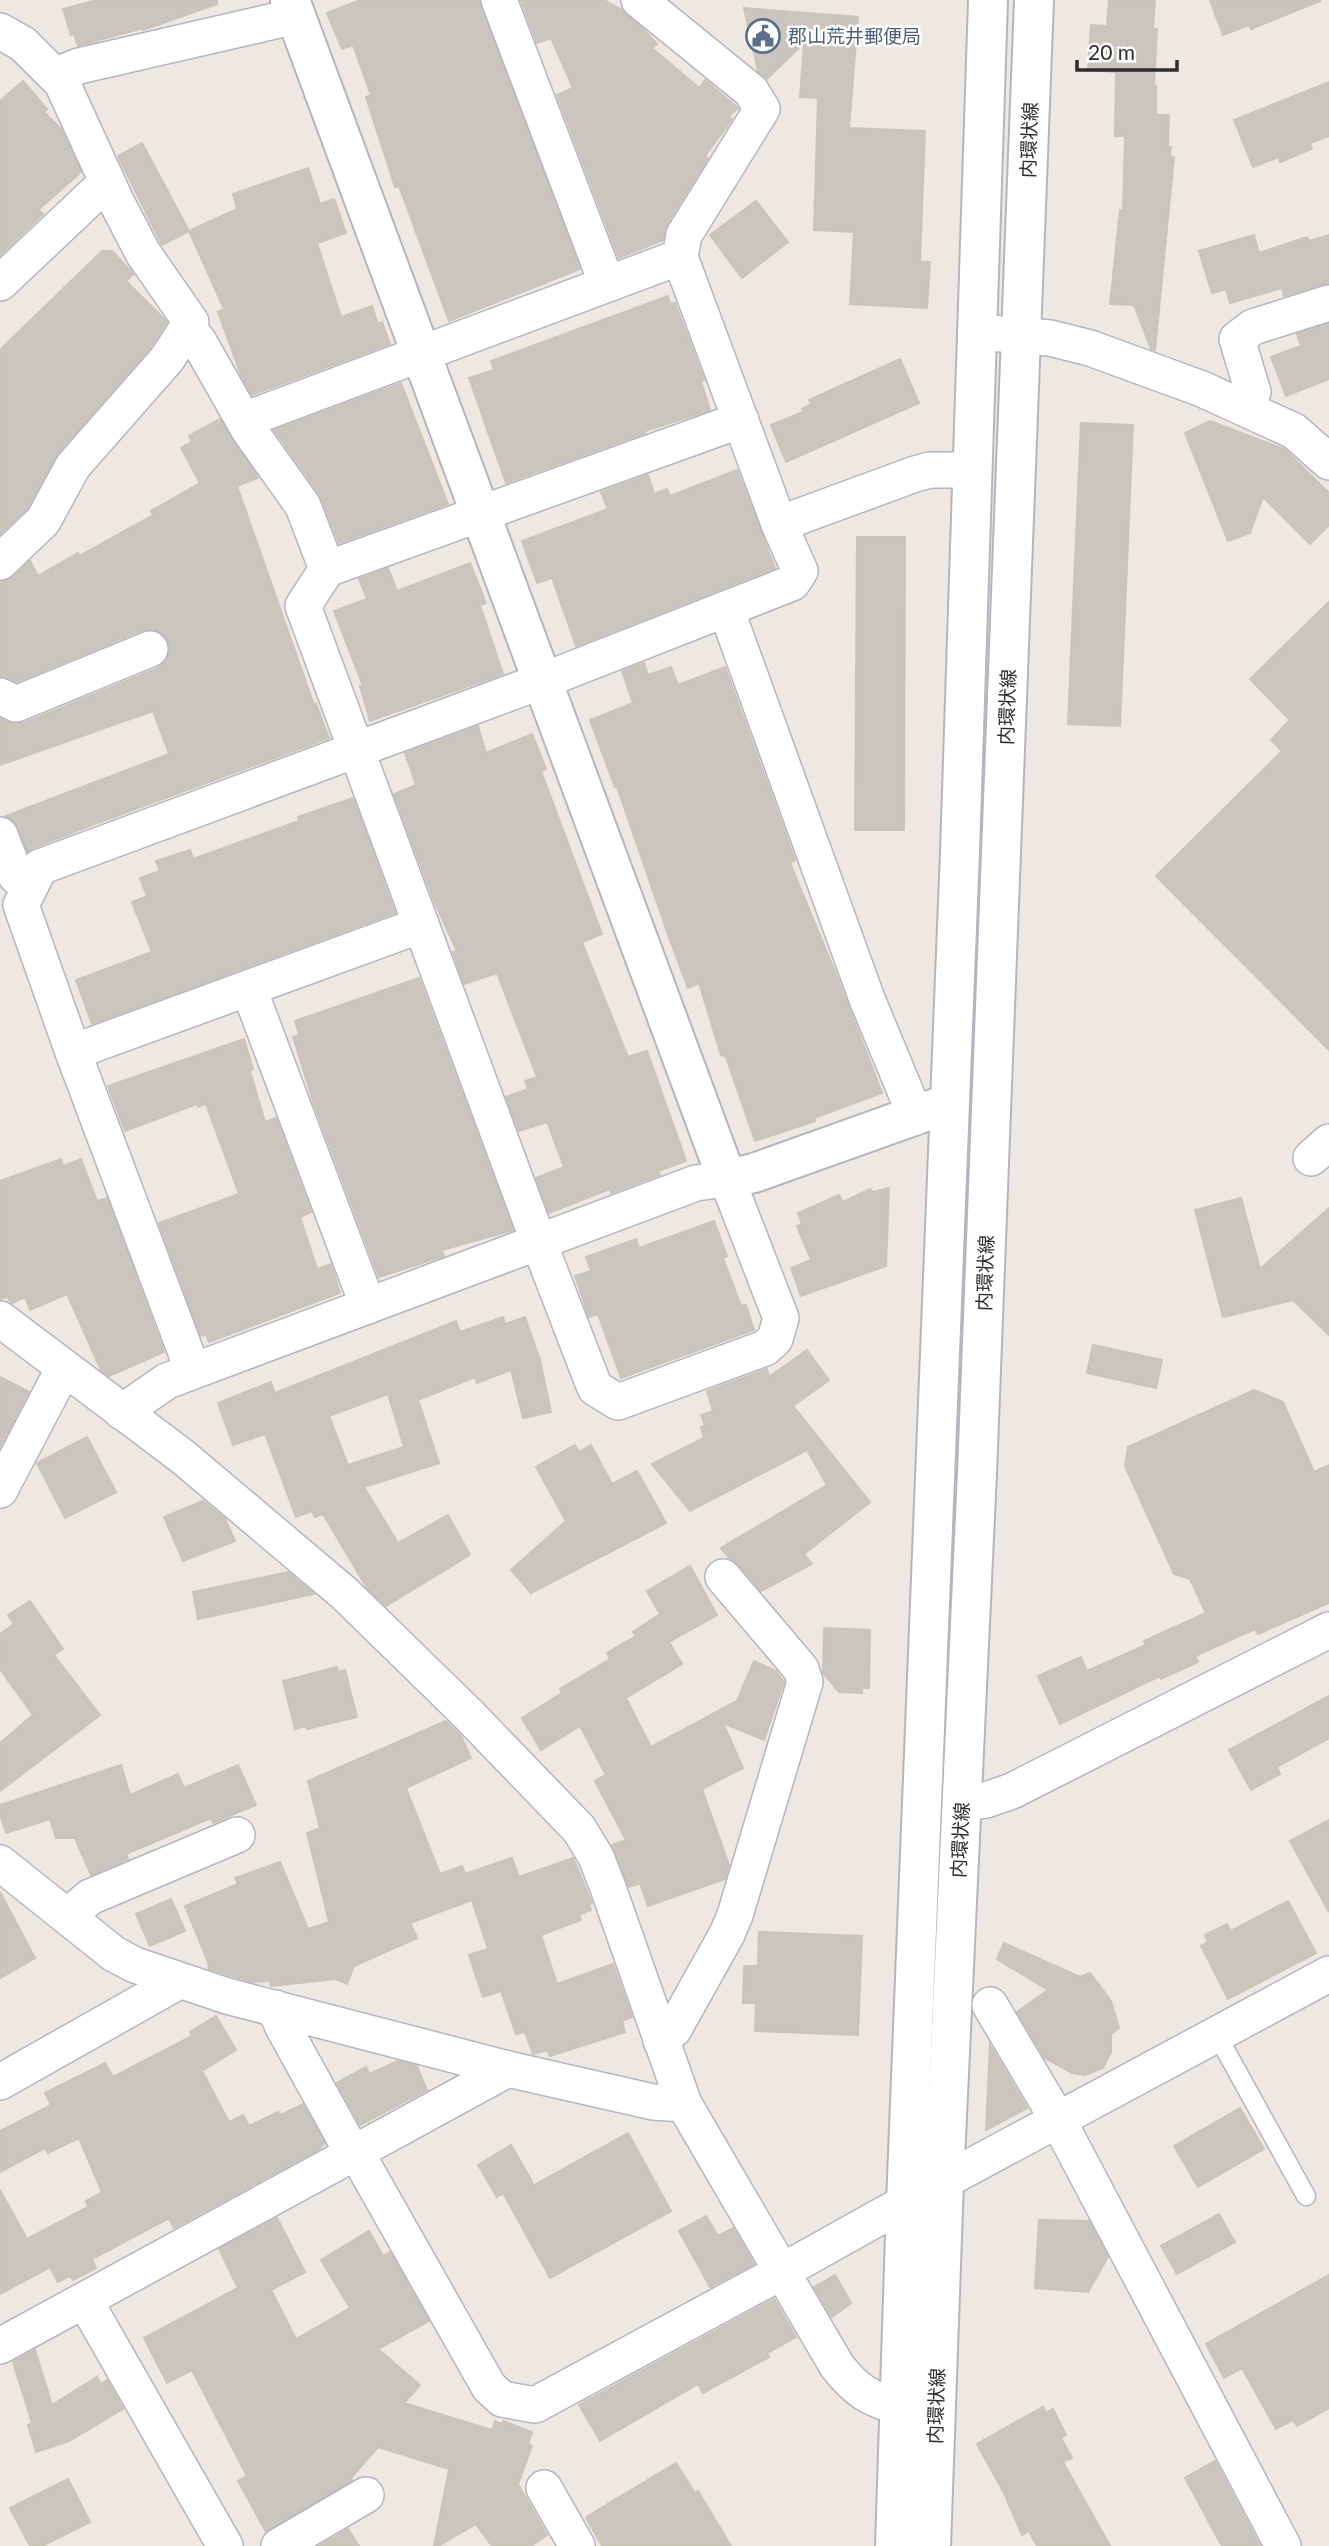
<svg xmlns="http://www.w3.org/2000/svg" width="1329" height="2546" font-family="Lato,'Noto Sans JP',sans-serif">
	<rect width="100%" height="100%" fill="#eee8e0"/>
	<!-- building -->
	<g fill="#cac6be" stroke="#cac4b9" stroke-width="2" fill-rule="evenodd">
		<path d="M 97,0 L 217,0 L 217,4 L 143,30 L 143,28 L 78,46 L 74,34 L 71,35 L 63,9 Z"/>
		<path d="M 360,0 L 479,0 L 580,269 L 449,321 L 399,186 L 395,187 L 366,97 L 371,95 L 353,45 L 342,49 L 327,13 Z"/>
		<path d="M 521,0 L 604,0 L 622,10 L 647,33 L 657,44 L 652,48 L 699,88 L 705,80 L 738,108 L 729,116 L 732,119 L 705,156 L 708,158 L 667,224 L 663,240 L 619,258 L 557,95 L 573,88 L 551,38 L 537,43 Z"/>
		<path d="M 1109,0 L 1155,0 L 1153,28 L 1157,29 L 1154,85 L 1156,86 L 1156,115 L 1169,115 L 1168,147 L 1171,147 L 1170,156 L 1174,157 L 1155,350 L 1151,349 L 1134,305 L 1110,304 L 1120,210 L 1123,210 L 1125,136 L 1115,136 L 1116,72 L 1088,70 L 1091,25 L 1107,26 Z"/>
		<path d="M 1210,0 L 1320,0 L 1320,1 L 1251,29 L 1249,25 L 1223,35 Z"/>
		<path d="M 744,8 L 858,17 L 849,128 L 925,131 L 920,262 L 930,262 L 927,308 L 850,304 L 854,232 L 814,230 L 818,98 L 800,97 L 804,43 L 767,79 L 758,71 Z"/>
		<path d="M 23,81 L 47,109 L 44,112 L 61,129 L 81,172 L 38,210 L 43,214 L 0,255 L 0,101 Z"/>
		<path d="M 1329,82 L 1329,136 L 1310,143 L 1312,149 L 1280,162 L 1279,157 L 1253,167 L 1234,120 Z"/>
		<path d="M 142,143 L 189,231 L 162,245 L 118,156 Z"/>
		<path d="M 308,168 L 320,204 L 334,199 L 346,233 L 317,243 L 341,317 L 372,306 L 378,324 L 382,322 L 390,344 L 252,395 L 241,375 L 218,312 L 224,309 L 189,231 L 237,209 L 233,194 Z"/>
		<path d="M 756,201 L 788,242 L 742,278 L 710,235 Z"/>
		<path d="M 1254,235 L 1259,253 L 1307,237 L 1309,241 L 1329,235 L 1329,283 L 1284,296 L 1282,288 L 1230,303 L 1226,289 L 1212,293 L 1199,251 Z"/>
		<path d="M 102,251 L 112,251 L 131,271 L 133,274 L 126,281 L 167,322 L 151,347 L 58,453 L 27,509 L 0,534 L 0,350 Z"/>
		<path d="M 668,296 L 670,304 L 675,303 L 704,380 L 701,381 L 710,410 L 645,431 L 645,433 L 506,483 L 469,378 L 494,370 L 491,361 Z"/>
		<path d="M 1329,324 L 1329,379 L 1286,396 L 1271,357 L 1301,346 L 1297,334 Z"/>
		<path d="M 900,359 L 919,403 L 786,462 L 771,425 L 803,412 L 802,409 L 811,404 L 809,400 Z"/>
		<path d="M 401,383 L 448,504 L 339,543 L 320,495 L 274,430 Z"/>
		<path d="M 220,419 L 258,478 L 237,486 L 314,705 L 316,704 L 329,738 L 92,825 L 33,848 L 28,852 L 18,827 L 13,820 L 6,816 L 169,754 L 153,711 L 0,765 L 0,718 L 15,724 L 24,723 L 158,668 L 166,661 L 170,651 L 168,641 L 163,634 L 153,629 L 143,630 L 17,682 L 0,676 L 0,582 L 13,577 L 30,561 L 38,576 L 78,553 L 79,556 L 153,515 L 151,511 L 200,483 L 181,448 L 192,442 L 189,436 Z"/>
		<path d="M 1210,421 L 1284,449 L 1329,493 L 1329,525 L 1310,544 L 1263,497 L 1250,533 L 1228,541 L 1185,433 Z"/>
		<path d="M 1081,423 L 1133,425 L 1120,726 L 1068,724 Z"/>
		<path d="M 737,470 L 775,568 L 576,646 L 552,578 L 537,583 L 522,541 L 608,509 L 601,492 L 648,475 L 654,494 L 667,489 L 670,496 Z"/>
		<path d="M 857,537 L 905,537 L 904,830 L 855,830 Z"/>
		<path d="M 470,563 L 486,603 L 480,605 L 503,674 L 370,721 L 360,686 L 363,686 L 334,611 L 367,599 L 359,579 L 388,568 L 397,591 Z"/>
		<path d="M 1329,602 L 1329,1050 L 1156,876 L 1282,751 L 1271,740 L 1290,720 L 1250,679 Z"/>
		<path d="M 644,663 L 648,675 L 671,667 L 678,685 L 725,667 L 795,860 L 790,863 L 838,979 L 882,1093 L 814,1118 L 815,1121 L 755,1141 L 726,1057 L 721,1055 L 699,983 L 688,988 L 671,943 L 617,787 L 615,787 L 590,720 L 633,703 L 622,671 Z"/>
		<path d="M 478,726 L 486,753 L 532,734 L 546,769 L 541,771 L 602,934 L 582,942 L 628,1057 L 647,1051 L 686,1161 L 658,1171 L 660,1175 L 611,1193 L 610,1189 L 549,1213 L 536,1178 L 564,1167 L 547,1122 L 519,1131 L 506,1097 L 528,1089 L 525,1081 L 537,1077 L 497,973 L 464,984 L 453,952 L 457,951 L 435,903 L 394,794 L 416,785 L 405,753 Z"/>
		<path d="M 353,798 L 395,913 L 92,1024 L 76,980 L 152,952 L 132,902 L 147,896 L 140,878 L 160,871 L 156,861 L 190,850 L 193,859 L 299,821 L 298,817 Z"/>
		<path d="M 419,978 L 513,1230 L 442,1250 L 444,1256 L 379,1277 L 314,1104 L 293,1037 L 299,1035 L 295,1021 Z"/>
		<path d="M 244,1039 L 253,1069 L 250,1071 L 265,1122 L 276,1118 L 311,1212 L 300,1217 L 317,1269 L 331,1264 L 340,1293 L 209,1342 L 206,1334 L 201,1336 L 159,1223 L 239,1194 L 206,1104 L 198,1107 L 197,1104 L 125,1131 L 108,1086 Z"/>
		<path d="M 61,1159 L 63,1166 L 81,1159 L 97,1201 L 107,1198 L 164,1352 L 109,1376 L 101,1370 L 67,1294 L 30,1310 L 25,1297 L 12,1303 L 7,1297 L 0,1299 L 0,1181 Z"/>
		<path d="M 889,1188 L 886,1266 L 801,1296 L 791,1268 L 811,1260 L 797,1226 L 802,1224 L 798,1213 L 839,1195 L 843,1202 L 870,1189 L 873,1192 Z"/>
		<path d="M 1241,1198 L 1260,1269 L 1329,1208 L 1329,1335 L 1293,1300 L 1223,1317 L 1195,1210 Z"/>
		<path d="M 714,1221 L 727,1256 L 723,1258 L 741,1306 L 746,1305 L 754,1330 L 621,1378 L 598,1314 L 589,1317 L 575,1276 L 591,1271 L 586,1257 L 636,1239 L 639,1248 Z"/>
		<path d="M 503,1317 L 505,1324 L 525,1317 L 540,1360 L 551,1412 L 523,1418 L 511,1370 L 477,1383 L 475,1377 L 418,1400 L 439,1463 L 364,1487 L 398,1543 L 448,1515 L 470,1555 L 386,1606 L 367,1588 L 323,1514 L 315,1517 L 312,1511 L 296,1517 L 265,1434 L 233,1445 L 218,1403 L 271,1382 L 275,1393 L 456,1321 L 460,1332 ZM 388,1394 L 404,1447 L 348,1465 L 329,1416 Z"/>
		<path d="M 1093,1345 L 1162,1360 L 1156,1388 L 1087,1373 Z"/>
		<path d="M 807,1350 L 829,1380 L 793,1406 L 870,1502 L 804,1554 L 812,1564 L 761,1591 L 738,1564 L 729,1558 L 721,1548 L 827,1485 L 807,1450 L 690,1511 L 652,1464 L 704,1438 L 701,1427 L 705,1426 L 701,1415 L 713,1411 L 707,1391 L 767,1369 L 769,1377 Z"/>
		<path d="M 0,1377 L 29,1392 L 0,1447 Z"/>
		<path d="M 1254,1390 L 1283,1402 L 1314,1472 L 1329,1465 L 1329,1603 L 1258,1634 L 1255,1629 L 1195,1656 L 1198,1662 L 1161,1679 L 1160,1676 L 1060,1724 L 1038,1676 L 1081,1657 L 1087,1671 L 1146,1645 L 1144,1641 L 1206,1613 L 1190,1579 L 1174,1574 L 1125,1466 L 1128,1447 Z"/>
		<path d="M 87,1437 L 116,1492 L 65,1518 L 37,1463 Z"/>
		<path d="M 575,1445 L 579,1452 L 591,1445 L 612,1484 L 637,1471 L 666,1523 L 531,1593 L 511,1570 L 566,1521 L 536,1467 Z"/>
		<path d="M 203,1501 L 225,1519 L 235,1541 L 183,1561 L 164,1517 Z"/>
		<path d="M 690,1566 L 717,1615 L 669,1642 L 682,1664 L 626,1698 L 651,1747 L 737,1701 L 754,1661 L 776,1671 L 784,1682 L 764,1740 L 723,1723 L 743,1768 L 702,1789 L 729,1865 L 725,1879 L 648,1906 L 640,1883 L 629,1887 L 612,1845 L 626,1840 L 595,1781 L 606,1775 L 580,1726 L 541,1750 L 522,1718 L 562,1693 L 560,1689 L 610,1659 L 607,1653 L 636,1636 L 633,1632 L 660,1614 L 647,1591 Z"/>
		<path d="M 288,1572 L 314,1594 L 198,1619 L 193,1592 Z"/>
		<path d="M 30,1601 L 63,1649 L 54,1655 L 100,1715 L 0,1791 L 0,1743 L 33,1715 L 0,1669 L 0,1634 L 14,1624 L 8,1615 Z"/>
		<path d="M 824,1628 L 870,1630 L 869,1688 L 862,1688 L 862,1693 L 839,1692 L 823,1673 Z"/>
		<path d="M 337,1667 L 338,1672 L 345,1670 L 357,1717 L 307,1729 L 306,1726 L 295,1729 L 283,1681 Z"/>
		<path d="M 1329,1696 L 1329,1738 L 1277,1767 L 1280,1774 L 1251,1790 L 1229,1750 Z"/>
		<path d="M 446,1721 L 461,1736 L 471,1758 L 406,1788 L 440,1874 L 462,1866 L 465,1874 L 512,1858 L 519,1877 L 573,1858 L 592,1903 L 589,1904 L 591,1910 L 579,1915 L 581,1920 L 541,1935 L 557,1984 L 613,1964 L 632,2017 L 622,2021 L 625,2032 L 550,2056 L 547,2050 L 533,2054 L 525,2032 L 516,2034 L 501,1991 L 483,1997 L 469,1955 L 488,1949 L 472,1900 L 410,1923 L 417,1938 L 354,1966 L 347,1984 L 336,1979 L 271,1986 L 270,1981 L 252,1982 L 209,1969 L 208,1962 L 185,1906 L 238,1884 L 235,1878 L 280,1862 L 308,1929 L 329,1922 L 307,1833 L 320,1828 L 308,1781 Z"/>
		<path d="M 121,1765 L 130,1795 L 178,1774 L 184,1788 L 238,1765 L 256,1805 L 213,1823 L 211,1818 L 126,1854 L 128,1859 L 91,1875 L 75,1838 L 56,1838 L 50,1819 L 6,1833 L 0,1814 L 0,1805 Z"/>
		<path d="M 1329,1820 L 1329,1912 L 1290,1841 Z"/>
		<path d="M 0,1892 L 35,1958 L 0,1978 Z"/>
		<path d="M 171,1899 L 185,1931 L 150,1946 L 136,1914 Z"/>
		<path d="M 1288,1901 L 1316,1953 L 1228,1999 L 1201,1946 L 1208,1942 L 1205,1935 L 1227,1924 L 1231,1931 Z"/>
		<path d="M 759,1932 L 862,1936 L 858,2035 L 755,2031 L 756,2003 L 743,2003 L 744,1966 L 758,1966 Z"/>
		<path d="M 1004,1943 L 1080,1977 L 1090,1973 L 1111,2001 L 1119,2028 L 1111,2034 L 1111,2052 L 1103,2068 L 1085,2075 L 1072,2073 L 1045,2058 L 1017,2012 L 1048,1990 L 997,1959 Z"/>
		<path d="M 216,2016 L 236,2050 L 202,2071 L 229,2122 L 243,2115 L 249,2126 L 278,2112 L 281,2115 L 303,2104 L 325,2144 L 320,2147 L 321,2148 L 174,2228 L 169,2218 L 92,2259 L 96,2268 L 73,2280 L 70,2276 L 58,2282 L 50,2267 L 0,2294 L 0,2190 L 27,2239 L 88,2207 L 86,2201 L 102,2192 L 79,2138 L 48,2153 L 45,2148 L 0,2172 L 0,2131 L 51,2105 L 45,2093 L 105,2063 L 113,2077 L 192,2036 L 190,2032 Z"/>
		<path d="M 990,2045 L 1027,2108 L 986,2130 Z"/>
		<path d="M 398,2061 L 417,2066 L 427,2090 L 360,2125 L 337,2083 L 366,2067 L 369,2074 Z"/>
		<path d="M 1240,2108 L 1264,2149 L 1198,2187 L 1174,2146 Z"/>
		<path d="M 628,2133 L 671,2211 L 550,2278 L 503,2193 L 497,2197 L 478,2165 L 511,2145 L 534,2185 Z"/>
		<path d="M 1219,2214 L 1235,2242 L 1177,2274 L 1161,2246 Z"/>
		<path d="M 706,2216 L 718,2236 L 733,2228 L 754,2264 L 710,2287 L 679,2231 Z"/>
		<path d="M 277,2218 L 305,2272 L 271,2290 L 296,2339 L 350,2308 L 321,2260 L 369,2231 L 383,2256 L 390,2252 L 429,2321 L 378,2349 L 420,2385 L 404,2403 L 492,2430 L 495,2421 L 502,2424 L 503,2421 L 532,2432 L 528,2444 L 532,2446 L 518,2484 L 547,2535 L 531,2546 L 492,2546 L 476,2524 L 438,2546 L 434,2546 L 449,2469 L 378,2447 L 351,2478 L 352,2480 L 266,2532 L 238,2481 L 247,2476 L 192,2370 L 167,2383 L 144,2338 L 238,2288 L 219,2249 Z"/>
		<path d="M 1039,2220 L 1089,2221 L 1108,2257 L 1088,2292 L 1035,2288 Z"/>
		<path d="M 835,2275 L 851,2303 L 832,2317 L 814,2287 Z"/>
		<path d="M 1329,2275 L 1329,2408 L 1297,2426 L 1293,2420 L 1276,2429 L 1242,2368 L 1224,2378 L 1206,2344 Z"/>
		<path d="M 774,2299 L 796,2337 L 767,2353 L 769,2357 L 703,2393 L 698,2384 L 600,2441 L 579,2405 Z"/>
		<path d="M 35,2350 L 52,2405 L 97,2377 L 101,2384 L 107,2380 L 123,2409 L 69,2441 L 36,2452 L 28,2425 L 32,2423 L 13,2362 Z"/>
		<path d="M 1043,2407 L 1046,2413 L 1053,2409 L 1066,2435 L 1061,2438 L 1072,2458 L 1063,2462 L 1110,2546 L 1037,2546 L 1029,2531 L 1022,2535 L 1004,2493 L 977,2444 Z"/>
		<path d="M 1215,2461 L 1260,2546 L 1222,2546 L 1185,2478 Z"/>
		<path d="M 676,2463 L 695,2493 L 698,2491 L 731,2546 L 602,2546 L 586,2517 Z"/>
		<path d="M 68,2479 L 90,2522 L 42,2546 L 30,2546 L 10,2508 Z"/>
		<path d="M 348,2529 L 359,2546 L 319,2546 Z"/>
	</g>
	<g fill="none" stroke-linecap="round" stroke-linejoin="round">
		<!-- service casing -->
		<g stroke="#b3b6c0" stroke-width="21">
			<path id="service" d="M 1217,2035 L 1306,2196"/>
		</g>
		<!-- minor casing -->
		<g stroke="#b3b6c0" stroke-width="38">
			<g id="minor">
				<path d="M 499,0 L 607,284"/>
				<path d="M 0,31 L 23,44 L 62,83 L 116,201 L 143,253 L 191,322 L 167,359 L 73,466 L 43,521 L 0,562"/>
				<path d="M 56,75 L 79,66 L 296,16"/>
				<path d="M 0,283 L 107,182"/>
				<path d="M 188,327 L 199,342 L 249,430 L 303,506 L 327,569"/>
				<path d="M 978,332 L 1050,338 L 1090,348 L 1202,389 L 1294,431 L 1329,462"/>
				<path d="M 1247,409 L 1253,392 L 1237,339 L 1253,327 L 1329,303"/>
				<path d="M 244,420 L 680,257 L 684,235 L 762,109 L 751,91 L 639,0"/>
				<path d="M 779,524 L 915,474 L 930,470 L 973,470"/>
				<path d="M 726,609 L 867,999 L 916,1117"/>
				<path d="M 0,696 L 16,704 L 150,649"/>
				<path d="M 0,835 L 16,876 L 29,888"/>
				<path d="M 249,989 L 368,1306"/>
				<path d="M 73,1052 L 421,925"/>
				<path d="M 1311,1158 L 1329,1142"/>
				<path d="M 0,1319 L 183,1457 L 344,1593 L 467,1713 L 579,1829 L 596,1857 L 607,1885 L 684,2104 L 837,2366 C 856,2390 869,2399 899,2407"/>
				<path d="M 193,1371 L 73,1052 L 21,905 L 40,867 L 542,681 L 792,583 L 800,571 L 779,524 L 680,257"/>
				<path d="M 122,1412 L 167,1381 L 696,1183 L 727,1179 L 781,1318 L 775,1339 L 765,1348 L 618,1402 L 595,1388 L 539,1243 L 303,606 L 327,569 L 741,420"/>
				<path d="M 0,1490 L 64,1368"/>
				<path d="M 961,1804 L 986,1800 L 1012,1791 L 1329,1630"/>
				<path d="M 0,1863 L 114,1954 L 135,1965 L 227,1996 L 508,2069 L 653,2102 L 684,2104"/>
				<path d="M 68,1916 L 90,1897 L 237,1835"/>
				<path d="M 990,2005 L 1058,2120 L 1283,2546"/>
				<path d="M 275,2008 L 282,2025 L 346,2141 L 356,2152 L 489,2387 L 502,2399 L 535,2405 L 781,2272 L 944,2181 L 1329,1974"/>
				<path d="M 661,2041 L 674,2029 L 727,1934 L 735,1915 L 805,1682 L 801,1669 L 723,1577"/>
				<path d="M 0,2082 L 179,1981"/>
				<path d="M 85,2301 L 225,2546"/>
				<path d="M 0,2346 L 508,2069"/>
				<path d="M 544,2488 L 577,2546"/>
				<path d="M 279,2546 L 366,2495"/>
			</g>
		</g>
		<!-- tertiary casing -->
		<g stroke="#b3b6c0" stroke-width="42">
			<g id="tertiary">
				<path d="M 290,0 L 727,1179 L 754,1173 L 950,1103"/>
				<path d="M 895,2546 L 906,2203 L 960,852 L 988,0"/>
				<path d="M 931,2546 L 944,2181 L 977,1473 L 1034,0"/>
			</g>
		</g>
		<!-- service -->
		<use href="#service" stroke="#fff" stroke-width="18"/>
		<!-- minor -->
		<use href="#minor" stroke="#fff" stroke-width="35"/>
		<!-- tertiary -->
		<use href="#tertiary" stroke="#fff" stroke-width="38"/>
	</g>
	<!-- icons -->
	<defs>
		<g id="civic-ring" transform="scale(1.75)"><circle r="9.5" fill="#fff" stroke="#5c6f8a" stroke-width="1.5"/><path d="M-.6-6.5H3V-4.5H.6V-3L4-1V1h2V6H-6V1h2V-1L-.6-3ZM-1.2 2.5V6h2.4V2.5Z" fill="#5c6f8a"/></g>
	</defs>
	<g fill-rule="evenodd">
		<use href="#civic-ring" x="763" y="36"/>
	</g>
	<g text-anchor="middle" stroke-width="5" stroke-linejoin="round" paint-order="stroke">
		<!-- service labels -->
		<g font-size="19" fill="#4e5e75" stroke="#fff" text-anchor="start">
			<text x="788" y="43">郡山荒井郵便局</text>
		</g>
		<!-- street labels -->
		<g font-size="19" fill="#2d2d2d" stroke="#fff">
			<text transform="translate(1029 140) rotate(-88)" y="7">内環状線</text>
			<text transform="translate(1007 707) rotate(-88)" y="7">内環状線</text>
			<text transform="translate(985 1273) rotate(-88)" y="7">内環状線</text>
			<text transform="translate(960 1840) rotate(-87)" y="7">内環状線</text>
			<text transform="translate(936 2406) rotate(-88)" y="7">内環状線</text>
		</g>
	</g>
	<!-- scale -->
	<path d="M1077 60v10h100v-10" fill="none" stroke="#2d2d2d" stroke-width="3.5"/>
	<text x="1088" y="60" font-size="21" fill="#2d2d2d" stroke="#ffffff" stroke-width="5" paint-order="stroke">20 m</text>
</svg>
